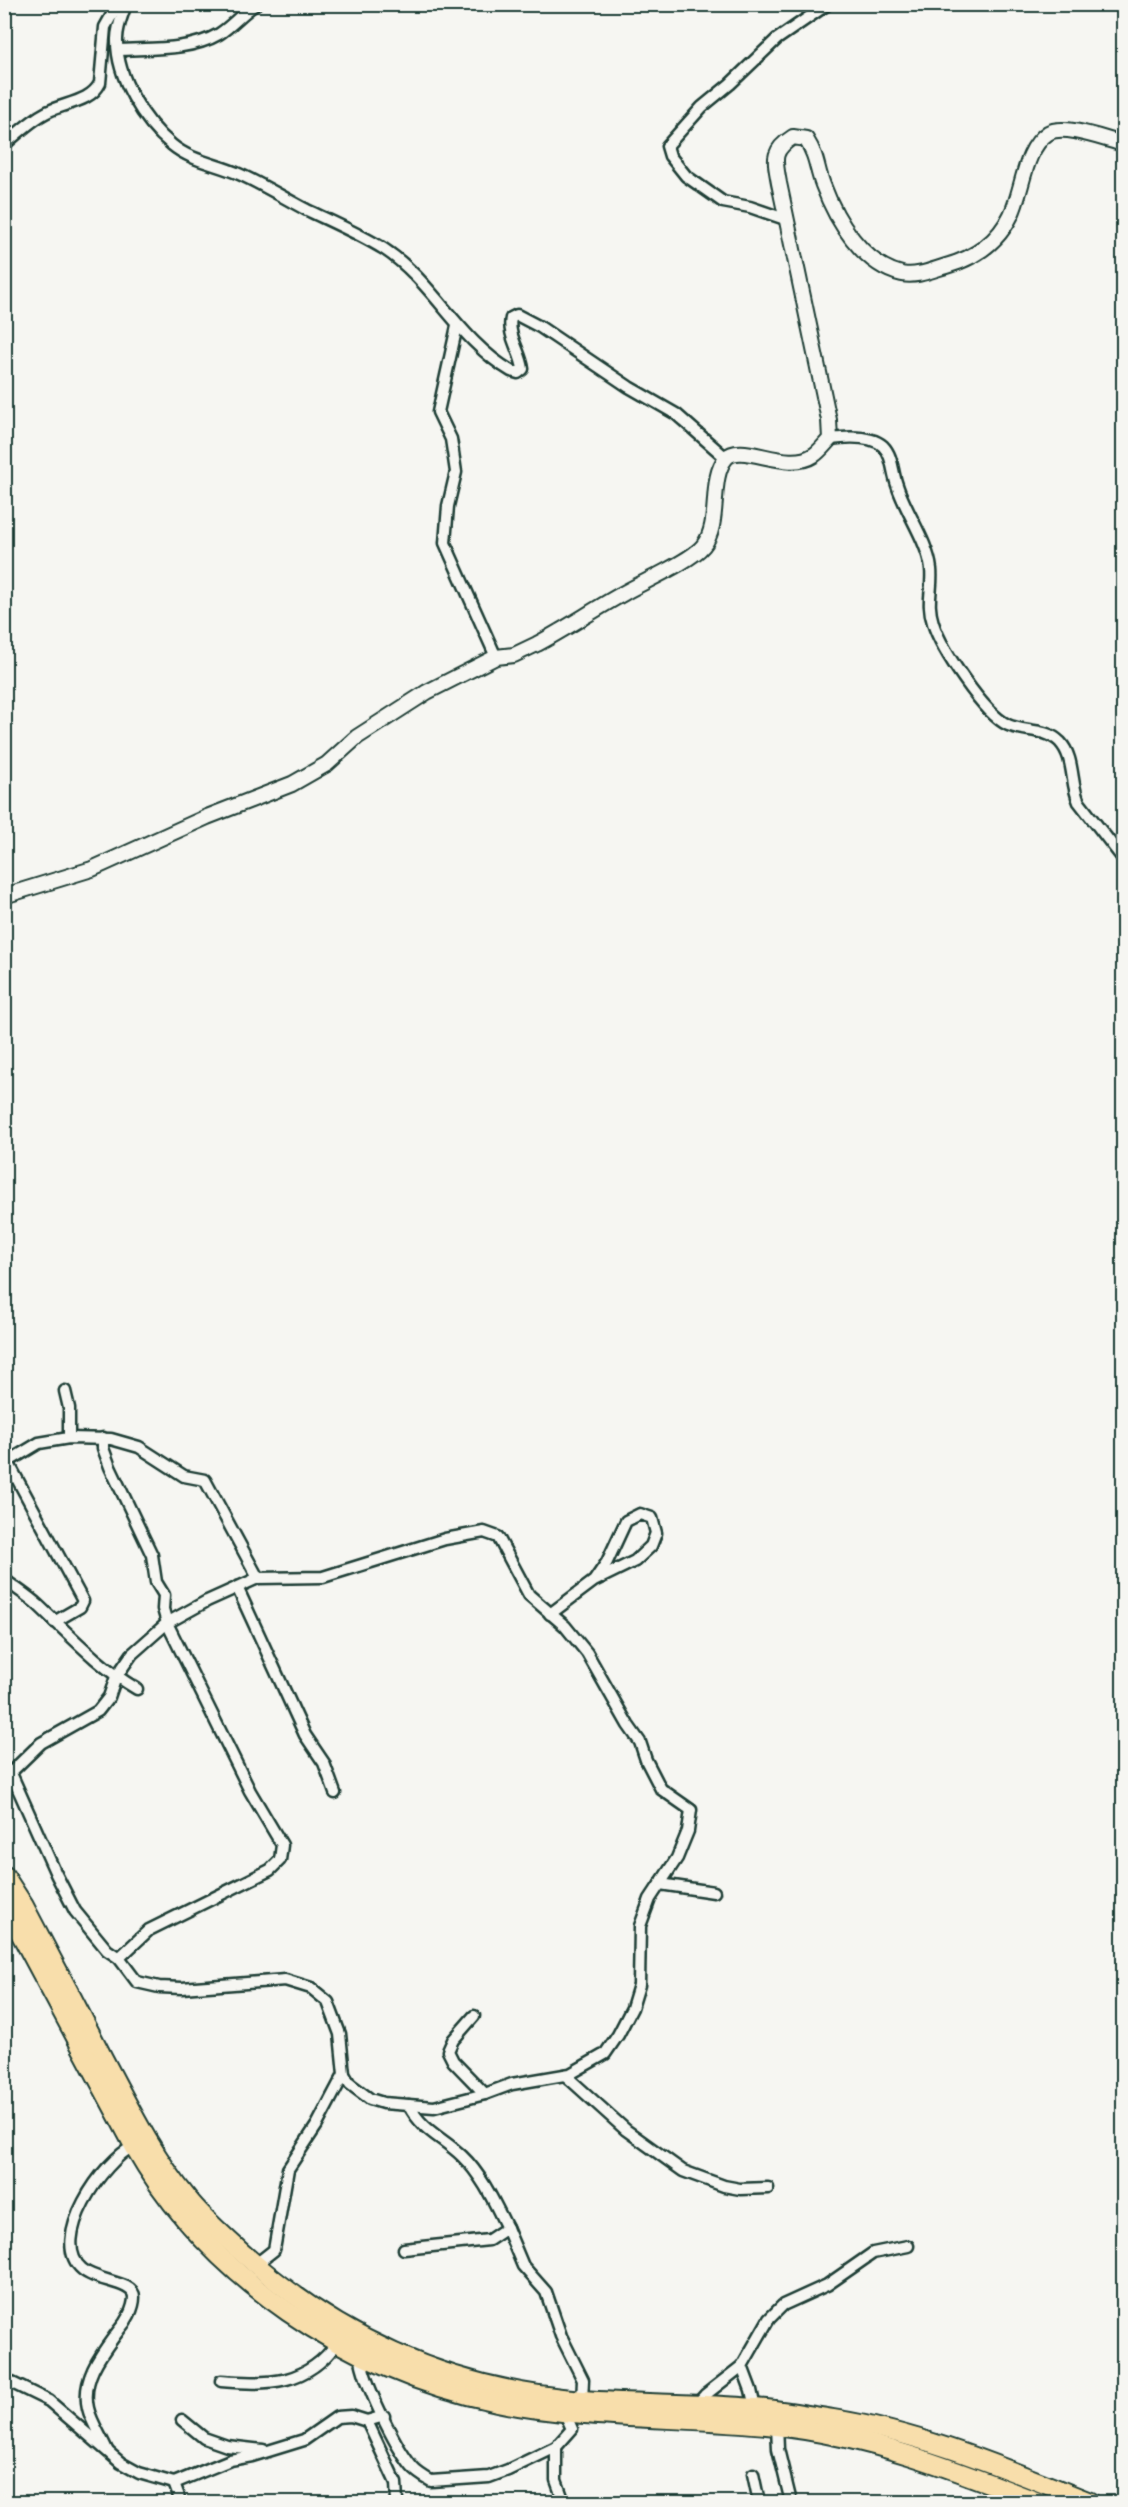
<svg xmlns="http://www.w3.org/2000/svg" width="1128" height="2507" font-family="Delius,sans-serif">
	<rect width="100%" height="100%" fill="#f6f6f2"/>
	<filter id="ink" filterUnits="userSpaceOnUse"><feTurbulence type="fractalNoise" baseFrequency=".0167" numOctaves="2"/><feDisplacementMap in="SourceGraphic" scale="12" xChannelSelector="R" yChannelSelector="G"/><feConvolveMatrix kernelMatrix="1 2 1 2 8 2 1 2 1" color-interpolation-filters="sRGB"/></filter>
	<g filter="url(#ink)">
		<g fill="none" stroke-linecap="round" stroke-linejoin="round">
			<!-- street casing -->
			<g stroke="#1f3d34" stroke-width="15">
				<g id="street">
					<path d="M 126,4 C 122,16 117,27 117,39 C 116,77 144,122 172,145 C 191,161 217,164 239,174 C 262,184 284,198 307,210 C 332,222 360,234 384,249 C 433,281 459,341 511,371 L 518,373 L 523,369 C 521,352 507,335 511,318 L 517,315 L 540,327 L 629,387 L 676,414 L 726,458"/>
					<path d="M 118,50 C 150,48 190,51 219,34 C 232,26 242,13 256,4"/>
					<path d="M 4,145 C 18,133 31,120 47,112 C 64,103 91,102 100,83 L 105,27 L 118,4"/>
					<path d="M 785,219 L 750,207 L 723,202 L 686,176 L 670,156 L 667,146 L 702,107 L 730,84 L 777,39 L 828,4"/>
					<path d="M 457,326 L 438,412 L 451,439 L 456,472 L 448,506 L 445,543 L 496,657"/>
					<path d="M 830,439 C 845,437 871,435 883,446 C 893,456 892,472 897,485 C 905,511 928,542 931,569 C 933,589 926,602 933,623 C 941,649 984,714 1008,725 C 1024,732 1046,728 1060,742 C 1075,758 1070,783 1079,802 L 1124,860"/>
					<path d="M 65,1391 L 69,1408 L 69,1438"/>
					<path d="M 103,1438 L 103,1448 L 110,1467 L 152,1555 L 156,1582 L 164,1595 L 163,1609 L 167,1623 L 250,1791 L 282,1845 L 280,1860 L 270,1870 L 149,1930 L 119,1958"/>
					<path d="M 8,1462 L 83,1601 L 80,1607 L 54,1622"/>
					<path d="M 4,1464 L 39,1443 L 69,1438 L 111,1439 L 139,1447 L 184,1476 L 205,1480 L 258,1578"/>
					<path d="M 4,1579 C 15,1588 27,1595 38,1605 C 70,1635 98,1666 137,1689"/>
					<path d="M 237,1587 L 305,1735 L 324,1763 L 335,1793"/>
					<path d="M 550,1614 L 594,1581 L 635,1561 L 651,1546 L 656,1533 L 652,1518 L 640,1514 L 626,1521 L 607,1562 L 594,1581"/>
					<path d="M 4,1779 L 41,1743 L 98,1711 L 109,1697 L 116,1677 L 132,1654 L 167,1623 L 207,1601 L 258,1578 L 323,1577 L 445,1539 L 484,1532 L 498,1537 L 529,1595 L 565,1626 L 587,1653 L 628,1725 L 640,1742 L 646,1760 L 661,1789 L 691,1810 L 688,1831 L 677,1858 L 650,1899 L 640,1926 L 639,1985 L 632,2008 L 618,2035 L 605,2054 L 570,2074 L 512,2084 L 485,2094 L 434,2107 L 383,2103 L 370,2099 L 350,2084 L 344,2074 L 340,2034 L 328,2002 L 311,1988 L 285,1980 L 182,1988 L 159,1987 L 137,1982 L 119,1958 L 107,1950 L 75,1911 L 56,1874 L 10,1771"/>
					<path d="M 660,1884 L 714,1892"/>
					<path d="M 474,2016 L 453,2040 L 448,2051 L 453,2061 L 485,2094"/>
					<path d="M 565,2075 L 626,2130 L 683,2171 L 724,2186 L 740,2189 L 768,2188"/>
					<path d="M 507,2228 L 523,2266 L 546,2292 L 561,2336 L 583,2380 L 582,2400"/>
					<path d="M 404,2249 L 489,2240 L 507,2228 C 495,2204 482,2175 462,2156 C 442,2137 422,2131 409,2105"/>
					<path d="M 255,2265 L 274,2250 L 288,2169 L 317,2125 L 344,2074"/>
					<path d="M 360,2355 C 364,2383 394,2445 412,2467 C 417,2473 424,2477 431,2481 L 489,2477 L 508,2470 L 556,2447 L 572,2429 L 564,2411"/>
					<path d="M 4,2379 L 49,2401 L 121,2463 L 139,2473 L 174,2483 L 230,2460 L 252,2456 L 304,2440 L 337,2417 L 351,2416 L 367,2421 L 384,2416"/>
					<path d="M 221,2381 C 269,2385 307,2385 337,2343"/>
					<path d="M 696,2405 L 705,2395 L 742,2366"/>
					<path d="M 755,2408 L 751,2390 L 742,2366 L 769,2319 L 783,2305 L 827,2285 L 873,2253 L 908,2246"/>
					<path d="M 182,2420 L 204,2438 L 227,2446 L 263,2450"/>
					<path d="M 367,2421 L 396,2483 L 397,2502"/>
					<path d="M 777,2426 L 778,2449 L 791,2502"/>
					<path d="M 556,2447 L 556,2480 L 564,2502"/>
					<path d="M 107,2450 C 101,2436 91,2422 88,2408 C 81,2378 103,2352 119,2330 C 126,2322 134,2309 134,2297 C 134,2281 96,2282 82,2269 C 48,2240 103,2160 134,2146"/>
					<path d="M 753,2474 L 759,2502"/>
					<path d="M 174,2483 L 181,2502"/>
				</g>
			</g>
			<!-- secondary casing -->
			<g stroke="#1f3d34" stroke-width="18">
				<path id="secondary" d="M 4,896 L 92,869 L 207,817 L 292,784 L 327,764 L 357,737 L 427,692 L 496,657 L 514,655 L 537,644 C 567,628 595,609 624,593 C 643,582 691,561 703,546 C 722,523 708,479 726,458 C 741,441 787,473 814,455 C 820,451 825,444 830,439 L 829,420 L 779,183 C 775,160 771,151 793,137 L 806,139 C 818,158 816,167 823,185 C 836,220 863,265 902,274 C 917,277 932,270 946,266 C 975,258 998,242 1011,215 C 1023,190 1024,149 1048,133 C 1064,123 1106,140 1124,144"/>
			</g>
			<!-- highway casing -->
			<g stroke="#1f3d34" stroke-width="22">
				<g id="highway">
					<path d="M 4,1875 L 24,1906 C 51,1957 77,2007 103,2058 C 129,2107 153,2156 188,2199 C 203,2218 222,2234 239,2250 C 337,2339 451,2390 583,2400 C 640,2404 698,2403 755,2408 C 781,2410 807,2415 833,2419 C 923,2433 1006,2469 1090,2502"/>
					<path d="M 4,1903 L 134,2146 C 209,2278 349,2371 497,2402 C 586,2421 685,2416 776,2426 C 868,2436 953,2469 1038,2502"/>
				</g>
			</g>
			<!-- street -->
			<use href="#street" stroke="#f6f6f2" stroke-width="10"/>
			<!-- secondary -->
			<use href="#secondary" stroke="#f6f6f2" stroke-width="14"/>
			<!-- highway -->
			<use href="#highway" stroke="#f8deab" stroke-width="18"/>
		</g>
	</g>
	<!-- margin -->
	<rect width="1128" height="2507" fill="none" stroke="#f6f6f2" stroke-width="24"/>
	<rect x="12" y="12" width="1104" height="2483" fill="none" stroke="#1f3d34" stroke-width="2" filter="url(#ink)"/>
</svg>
